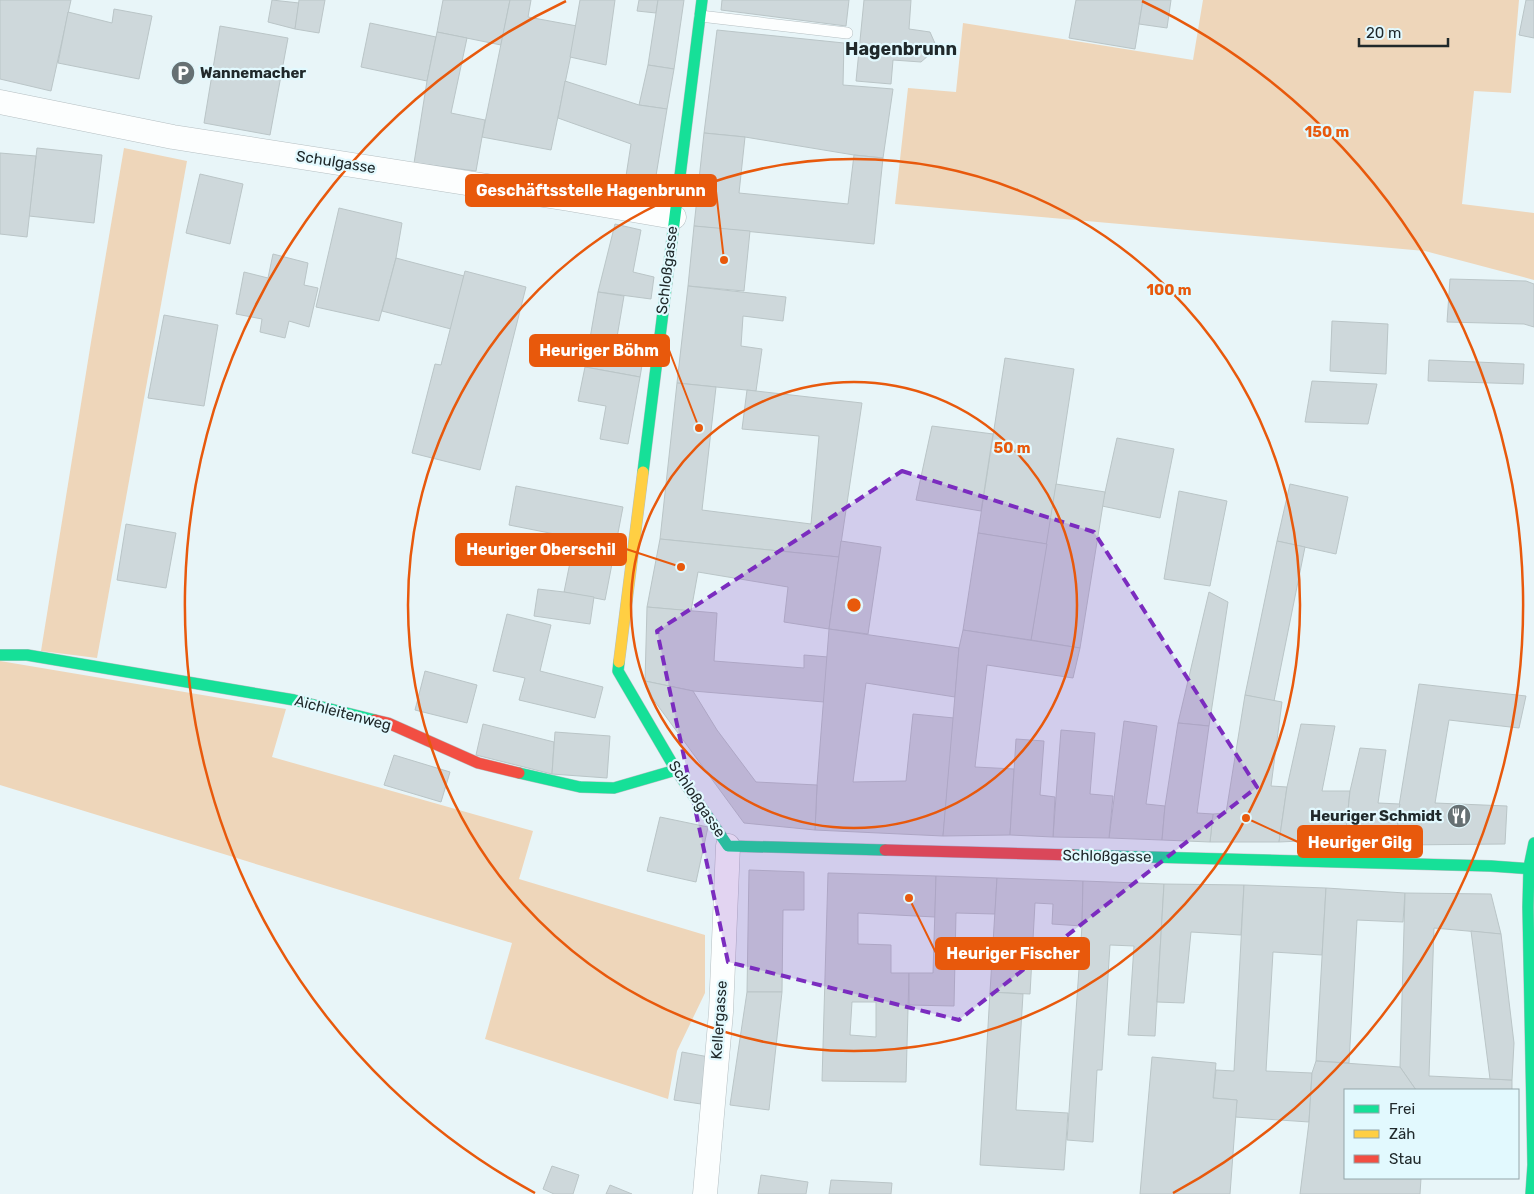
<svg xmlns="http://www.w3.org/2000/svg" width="1534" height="1194" font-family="Rubik,sans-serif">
	<rect width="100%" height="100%" fill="#e8f5f8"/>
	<!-- green -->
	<g fill="#eed6ba">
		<path d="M 1203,0 L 1519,0 L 1511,93 L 1474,91 L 1462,204 L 1534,213 L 1534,280 L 1425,251 L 895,204 L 908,88 L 956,92 L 963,23 L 1193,60 Z"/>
		<path d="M 124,148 L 187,161 L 97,658 L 41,651 L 91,342 Z"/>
		<path d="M 0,661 L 286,709 L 272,757 L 533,831 L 519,879 L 705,935 L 705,993 L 677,1051 L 668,1099 L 485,1039 L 512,943 L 0,785 Z"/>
	</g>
	<!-- building -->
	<g fill="#ced8db" stroke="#bac5c7" fill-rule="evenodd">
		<path d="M 0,0 L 71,0 L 51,91 L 0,79 Z"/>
		<path d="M 272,0 L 299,3 L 295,29 L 268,22 Z"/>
		<path d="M 299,0 L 325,0 L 319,33 L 295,29 Z"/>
		<path d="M 443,0 L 510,0 L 501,45 L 437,32 Z"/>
		<path d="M 510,0 L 531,0 L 528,17 L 577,26 L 551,150 L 482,137 Z"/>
		<path d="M 580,0 L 615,0 L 606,65 L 570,57 Z"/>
		<path d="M 639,0 L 658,0 L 656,13 L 637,11 Z"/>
		<path d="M 658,0 L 684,0 L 674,69 L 648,65 Z"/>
		<path d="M 722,0 L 849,0 L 846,26 L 721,10 Z"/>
		<path d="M 864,0 L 911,0 L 909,29 L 930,32 L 937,48 L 921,62 L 893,60 L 891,84 L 856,81 Z"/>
		<path d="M 1076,0 L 1143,0 L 1135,49 L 1069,38 Z"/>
		<path d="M 1143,0 L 1171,0 L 1167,28 L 1139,24 Z"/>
		<path d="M 1526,0 L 1534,0 L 1534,38 L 1519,35 Z"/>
		<path d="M 114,9 L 152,16 L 139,79 L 58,63 L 68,12 L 112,23 Z"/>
		<path d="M 370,23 L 436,37 L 427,81 L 361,67 Z"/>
		<path d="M 220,26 L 288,38 L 270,135 L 204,123 Z"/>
		<path d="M 717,30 L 844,43 L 843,85 L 893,89 L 883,158 L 854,155 L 745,137 L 704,133 Z"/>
		<path d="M 437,32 L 467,38 L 451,113 L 485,120 L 476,171 L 414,163 L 427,81 Z"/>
		<path d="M 648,65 L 674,69 L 667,109 L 639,105 Z"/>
		<path d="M 565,81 L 639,105 L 667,109 L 653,194 L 624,189 L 631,144 L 558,118 Z"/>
		<path d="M 704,133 L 745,137 L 739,193 L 848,204 L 854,155 L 883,158 L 874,244 L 694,226 Z"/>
		<path d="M 37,148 L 102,155 L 94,223 L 29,216 Z"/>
		<path d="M 0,153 L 36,156 L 27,237 L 0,234 Z"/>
		<path d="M 200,174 L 243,184 L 230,244 L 186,233 Z"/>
		<path d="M 339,208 L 402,223 L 396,258 L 379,321 L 316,307 Z"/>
		<path d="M 615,224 L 641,230 L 633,272 L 654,277 L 651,299 L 598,292 Z"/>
		<path d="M 694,226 L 750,231 L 744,291 L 688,286 Z"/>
		<path d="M 273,254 L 308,263 L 304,285 L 318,288 L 309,327 L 289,321 L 285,338 L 260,332 L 262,319 L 236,314 L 244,272 L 268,278 Z"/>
		<path d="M 396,258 L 464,276 L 451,329 L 382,311 Z"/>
		<path d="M 465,271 L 526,287 L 480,470 L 412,453 L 435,364 L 441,365 Z"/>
		<path d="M 1450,279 L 1526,281 L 1534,284 L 1534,327 L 1524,324 L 1447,322 Z"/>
		<path d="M 688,286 L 786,297 L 783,321 L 743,316 L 741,346 L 762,349 L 756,391 L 677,383 Z"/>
		<path d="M 598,292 L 624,296 L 617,337 L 646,342 L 640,377 L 585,367 Z"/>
		<path d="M 164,315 L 218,325 L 204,406 L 148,398 Z"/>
		<path d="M 1332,321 L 1388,324 L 1386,374 L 1330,371 Z"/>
		<path d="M 1005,358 L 1074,369 L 1047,544 L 978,533 Z"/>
		<path d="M 1429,360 L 1524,364 L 1523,384 L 1428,381 Z"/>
		<path d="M 585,367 L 640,377 L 628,444 L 600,439 L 606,406 L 578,401 Z"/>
		<path d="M 1312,381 L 1377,384 L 1368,424 L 1305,422 Z"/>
		<path d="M 677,383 L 716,387 L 702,510 L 811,524 L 819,436 L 742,429 L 747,390 L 862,403 L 839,557 L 660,539 Z"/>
		<path d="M 932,426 L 993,434 L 981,511 L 916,500 Z"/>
		<path d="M 1117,438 L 1174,449 L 1160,518 L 1102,506 Z"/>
		<path d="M 1056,484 L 1105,492 L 1080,648 L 1031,640 Z"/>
		<path d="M 1290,484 L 1348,497 L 1336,554 L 1277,541 Z"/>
		<path d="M 516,486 L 623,507 L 605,600 L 564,592 L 575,538 L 509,525 Z"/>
		<path d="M 1179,491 L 1227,501 L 1210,586 L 1164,579 Z"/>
		<path d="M 126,524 L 176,533 L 166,588 L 117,580 Z"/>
		<path d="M 978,533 L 1047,544 L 1031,640 L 963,630 Z"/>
		<path d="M 660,539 L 839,557 L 829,629 L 784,622 L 788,587 L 698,572 L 691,611 L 647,607 Z"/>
		<path d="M 841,541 L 881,547 L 868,634 L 829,629 Z"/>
		<path d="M 1277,541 L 1305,547 L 1274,701 L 1245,695 Z"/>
		<path d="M 538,589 L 564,592 L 594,597 L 590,624 L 534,616 Z"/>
		<path d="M 1209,592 L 1228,602 L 1209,726 L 1178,723 Z"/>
		<path d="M 647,607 L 717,613 L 714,661 L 804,668 L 804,655 L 828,657 L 824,702 L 693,691 L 645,681 Z"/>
		<path d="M 507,614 L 551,625 L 540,671 L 603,687 L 595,718 L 519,700 L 525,678 L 493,671 Z"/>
		<path d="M 829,629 L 959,648 L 955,697 L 866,683 L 853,782 L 906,781 L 913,714 L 954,718 L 943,836 L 815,830 L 817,785 Z"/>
		<path d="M 963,630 L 1080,648 L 1073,678 L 987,665 L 975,767 L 1014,769 L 1010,835 L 943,836 L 959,648 Z"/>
		<path d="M 425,671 L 477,685 L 467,723 L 415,710 Z"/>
		<path d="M 645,681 L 693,691 L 717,730 L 756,782 L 817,785 L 815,830 L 744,823 L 653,699 Z"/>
		<path d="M 1419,684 L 1526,696 L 1519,728 L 1449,720 L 1435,803 L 1507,806 L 1505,844 L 1400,845 L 1397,818 Z"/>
		<path d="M 1245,695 L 1282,702 L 1271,786 L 1287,787 L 1279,842 L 1210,842 L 1213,814 L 1226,813 Z"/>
		<path d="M 1124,721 L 1157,726 L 1146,804 L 1165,806 L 1162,840 L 1109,838 Z"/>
		<path d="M 1178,723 L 1209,726 L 1197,813 L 1213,814 L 1210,842 L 1162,840 L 1165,806 Z"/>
		<path d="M 483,724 L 554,742 L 552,774 L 476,755 Z"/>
		<path d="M 1301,724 L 1335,726 L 1322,791 L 1350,791 L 1345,839 L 1279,842 L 1287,787 Z"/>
		<path d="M 1061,730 L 1095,733 L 1090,794 L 1113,796 L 1109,838 L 1053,837 Z"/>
		<path d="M 555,732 L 610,736 L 607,778 L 552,774 Z"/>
		<path d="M 1016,739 L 1044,741 L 1040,795 L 1055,797 L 1053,837 L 1010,835 Z"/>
		<path d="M 1360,748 L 1386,750 L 1378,803 L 1400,804 L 1397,818 L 1400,845 L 1345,839 L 1350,791 Z"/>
		<path d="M 394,755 L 450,772 L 441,802 L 384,785 Z"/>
		<path d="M 660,817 L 708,827 L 696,882 L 647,871 Z"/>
		<path d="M 749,870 L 804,872 L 804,910 L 783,910 L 782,992 L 747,992 Z"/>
		<path d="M 828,873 L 936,876 L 935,917 L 858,913 L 858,944 L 891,945 L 891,973 L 909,973 L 906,1082 L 822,1081 ZM 852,1002 L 876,1002 L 876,1037 L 850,1035 Z"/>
		<path d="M 936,876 L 997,878 L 995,914 L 956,913 L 954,1006 L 909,1005 L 909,973 L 933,973 Z"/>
		<path d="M 997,878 L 1083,881 L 1082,926 L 1052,924 L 1053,904 L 1035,903 L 1030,994 L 990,992 Z"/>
		<path d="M 1083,881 L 1164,884 L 1155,1036 L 1128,1035 L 1134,946 L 1110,945 L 1102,1070 L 1097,1070 L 1093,1142 L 1067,1140 L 1082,926 Z"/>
		<path d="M 1164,884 L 1244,885 L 1241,935 L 1191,932 L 1184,1003 L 1157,1002 Z"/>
		<path d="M 1244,885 L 1326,888 L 1322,955 L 1273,952 L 1266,1071 L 1312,1073 L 1309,1122 L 1235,1117 L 1237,1100 L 1213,1098 L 1216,1070 L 1234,1071 Z"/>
		<path d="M 1326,888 L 1405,893 L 1403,922 L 1357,920 L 1349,1063 L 1316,1061 Z"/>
		<path d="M 1405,893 L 1491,894 L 1501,934 L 1434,928 L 1429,1076 L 1512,1080 L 1512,1090 L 1416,1090 L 1400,1067 Z"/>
		<path d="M 1471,931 L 1501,934 L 1514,1043 L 1512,1080 L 1490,1079 Z"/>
		<path d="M 747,992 L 782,992 L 769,1110 L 730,1105 Z"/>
		<path d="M 990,992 L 1023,994 L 1016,1110 L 1068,1113 L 1064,1170 L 980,1165 Z"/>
		<path d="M 682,1052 L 709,1057 L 701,1104 L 674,1100 Z"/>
		<path d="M 1152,1057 L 1216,1063 L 1213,1098 L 1237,1100 L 1230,1194 L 1140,1194 Z"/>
		<path d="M 1316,1061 L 1400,1067 L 1416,1090 L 1345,1090 L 1345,1178 L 1421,1178 L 1420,1194 L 1300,1194 L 1309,1122 L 1312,1073 Z"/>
		<path d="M 552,1166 L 579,1175 L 573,1194 L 554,1194 L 543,1189 Z"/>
		<path d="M 761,1175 L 808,1182 L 806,1194 L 758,1194 Z"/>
		<path d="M 831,1180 L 892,1183 L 891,1194 L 829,1194 Z"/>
		<path d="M 610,1185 L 632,1194 L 606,1194 Z"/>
	</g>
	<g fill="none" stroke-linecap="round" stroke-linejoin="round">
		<!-- lane casing -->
		<g stroke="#b5bfc2" stroke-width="12">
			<path id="lane" d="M 700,16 L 847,33"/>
		</g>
		<!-- street casing -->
		<g stroke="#b5bfc2" stroke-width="25">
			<g id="street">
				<path d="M 0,102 L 173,137 L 569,199 L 674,217"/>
				<path d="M 705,1194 L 721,1012 L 728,846"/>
			</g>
		</g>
		<!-- fast casing -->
		<g stroke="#b5bfc2" stroke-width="12">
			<g id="fast">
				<path d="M 643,472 L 702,0"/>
				<path d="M 0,655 L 27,655 L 294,700 L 375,720"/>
				<path d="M 619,662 L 618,671 L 676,770 L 728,846 L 885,850"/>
				<path d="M 519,773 L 580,787 L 614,788 L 676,770"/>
				<path d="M 1073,855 L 1491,866 L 1534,869"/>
				<path d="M 1531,1194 L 1533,1165 L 1528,907 L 1529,867 L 1534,843"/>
			</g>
		</g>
		<!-- slow casing -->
		<g stroke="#b5bfc2" stroke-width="12">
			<path id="slow" d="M 619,662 L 643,472"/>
		</g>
		<!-- jam casing -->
		<g stroke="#b5bfc2" stroke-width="12">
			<g id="jam">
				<path d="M 375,720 L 388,723 L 478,763 L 519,773"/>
				<path d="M 885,850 L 1073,855"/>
			</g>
		</g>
		<!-- lane -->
		<use href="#lane" stroke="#fcfefe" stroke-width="11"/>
		<!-- street -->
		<use href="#street" stroke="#fcfefe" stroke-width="24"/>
		<!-- fast -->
		<use href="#fast" stroke="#16e098" stroke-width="11"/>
		<!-- slow -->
		<use href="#slow" stroke="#ffcf43" stroke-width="11"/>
		<!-- jam -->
		<use href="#jam" stroke="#f24e42" stroke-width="11"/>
	</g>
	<!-- marked area -->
	<path fill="#7b2cbf" fill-opacity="0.2" stroke="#7b2cbf" stroke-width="4" stroke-dasharray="10 6" stroke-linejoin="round" d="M 902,471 L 1094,532 L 1257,787 L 959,1020 L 728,962 L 657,631 Z"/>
	<!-- distance rings -->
	<g fill="none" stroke="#e8590c" stroke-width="2.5">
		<circle cx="854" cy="605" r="223"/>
		<circle cx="854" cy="605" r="446"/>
		<path d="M535 1193A669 669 0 0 1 566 1M1142 1A669 669 0 0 1 1173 1193"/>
	</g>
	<!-- icons -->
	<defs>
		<g id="parking-disc" transform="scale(1.25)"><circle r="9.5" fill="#667073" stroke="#e2f9fe"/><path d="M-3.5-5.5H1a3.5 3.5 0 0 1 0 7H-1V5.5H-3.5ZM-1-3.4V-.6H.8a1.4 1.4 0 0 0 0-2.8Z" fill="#fff"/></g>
		<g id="restaurant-disc" transform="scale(1.25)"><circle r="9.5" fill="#667073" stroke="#e2f9fe"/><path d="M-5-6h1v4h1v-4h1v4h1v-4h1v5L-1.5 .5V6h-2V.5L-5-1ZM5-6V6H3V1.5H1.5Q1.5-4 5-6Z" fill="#fff"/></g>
	</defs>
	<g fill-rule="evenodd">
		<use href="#parking-disc" x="183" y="73"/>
		<use href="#restaurant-disc" x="1459" y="816"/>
	</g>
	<g text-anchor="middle" stroke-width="4.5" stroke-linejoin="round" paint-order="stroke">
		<!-- poi labels -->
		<g font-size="15" font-weight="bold" fill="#20292b" stroke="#e2f9fe" text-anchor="start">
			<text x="200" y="78">Wannemacher</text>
			<text x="1442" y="821" text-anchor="end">Heuriger Schmidt</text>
		</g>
		<!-- street labels -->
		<g font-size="15" fill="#20292b" stroke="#e2f9fe">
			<text transform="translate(336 162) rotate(9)" y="5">Schulgasse</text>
			<text transform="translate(667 270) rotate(-83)" y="5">Schloßgasse</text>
			<text transform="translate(343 713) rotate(15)" y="5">Aichleitenweg</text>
			<text transform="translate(697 799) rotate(56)" y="5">Schloßgasse</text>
			<text transform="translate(1107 856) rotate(1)" y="5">Schloßgasse</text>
			<text transform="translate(719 1020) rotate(-86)" y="5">Kellergasse</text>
		</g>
		<!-- quarter labels -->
		<g font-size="18" font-weight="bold" fill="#20292b" stroke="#e2f9fe">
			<text x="901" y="55">Hagenbrunn</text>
		</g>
	</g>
	<circle cx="854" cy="605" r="8" fill="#e8590c" stroke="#e2f9fe" stroke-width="2.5"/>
	<g font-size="15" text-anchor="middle" font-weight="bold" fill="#e8590c" stroke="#e2f9fe" stroke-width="4.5" stroke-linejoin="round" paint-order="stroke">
		<text x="1327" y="137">150 m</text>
		<text x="1169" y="295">100 m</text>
		<text x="1012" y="453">50 m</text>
	</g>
	<!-- callouts -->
	<path fill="none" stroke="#e8590c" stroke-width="2" d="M724 260L716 191M699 428L669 350M681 567L626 549M1246 818L1298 842M909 898L936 953"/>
	<g fill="#e8590c" stroke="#e2f9fe" stroke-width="2">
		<circle cx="724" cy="260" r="5"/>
		<circle cx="699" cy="428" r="5"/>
		<circle cx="681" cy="567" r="5"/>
		<circle cx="1246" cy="818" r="5"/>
		<circle cx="909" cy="898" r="5"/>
	</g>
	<g fill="#e8590c" stroke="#e8590c" stroke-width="2">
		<rect x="466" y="175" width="250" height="31" rx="5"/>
		<rect x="530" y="335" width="139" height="31" rx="5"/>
		<rect x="456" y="534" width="170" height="31" rx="5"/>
		<rect x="1298" y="826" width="124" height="31" rx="5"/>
		<rect x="936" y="938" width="153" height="31" rx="5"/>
	</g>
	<g font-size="16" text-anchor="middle" font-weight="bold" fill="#fff">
		<text x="591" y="196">Geschäftsstelle Hagenbrunn</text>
		<text x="599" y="356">Heuriger Böhm</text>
		<text x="541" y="555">Heuriger Oberschil</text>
		<text x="1360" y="848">Heuriger Gilg</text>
		<text x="1013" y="959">Heuriger Fischer</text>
	</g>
	<!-- legend -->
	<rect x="1344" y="1089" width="175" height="90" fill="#e2f9fe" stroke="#94a6aa"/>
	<rect x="1354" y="1105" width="25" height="8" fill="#16e098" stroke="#94a6aa"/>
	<text x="1389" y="1114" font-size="15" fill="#20292b">Frei</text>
	<rect x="1354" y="1130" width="25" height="8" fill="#ffcf43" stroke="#94a6aa"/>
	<text x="1389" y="1139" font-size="15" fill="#20292b">Zäh</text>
	<rect x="1354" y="1155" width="25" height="8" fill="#f24e42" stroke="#94a6aa"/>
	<text x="1389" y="1164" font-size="15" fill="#20292b">Stau</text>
	<!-- scale -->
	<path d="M1359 38v8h89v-8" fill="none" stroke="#20292b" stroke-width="2.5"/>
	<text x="1366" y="38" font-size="15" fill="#20292b" stroke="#e2f9fe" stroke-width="4" paint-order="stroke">20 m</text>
</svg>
